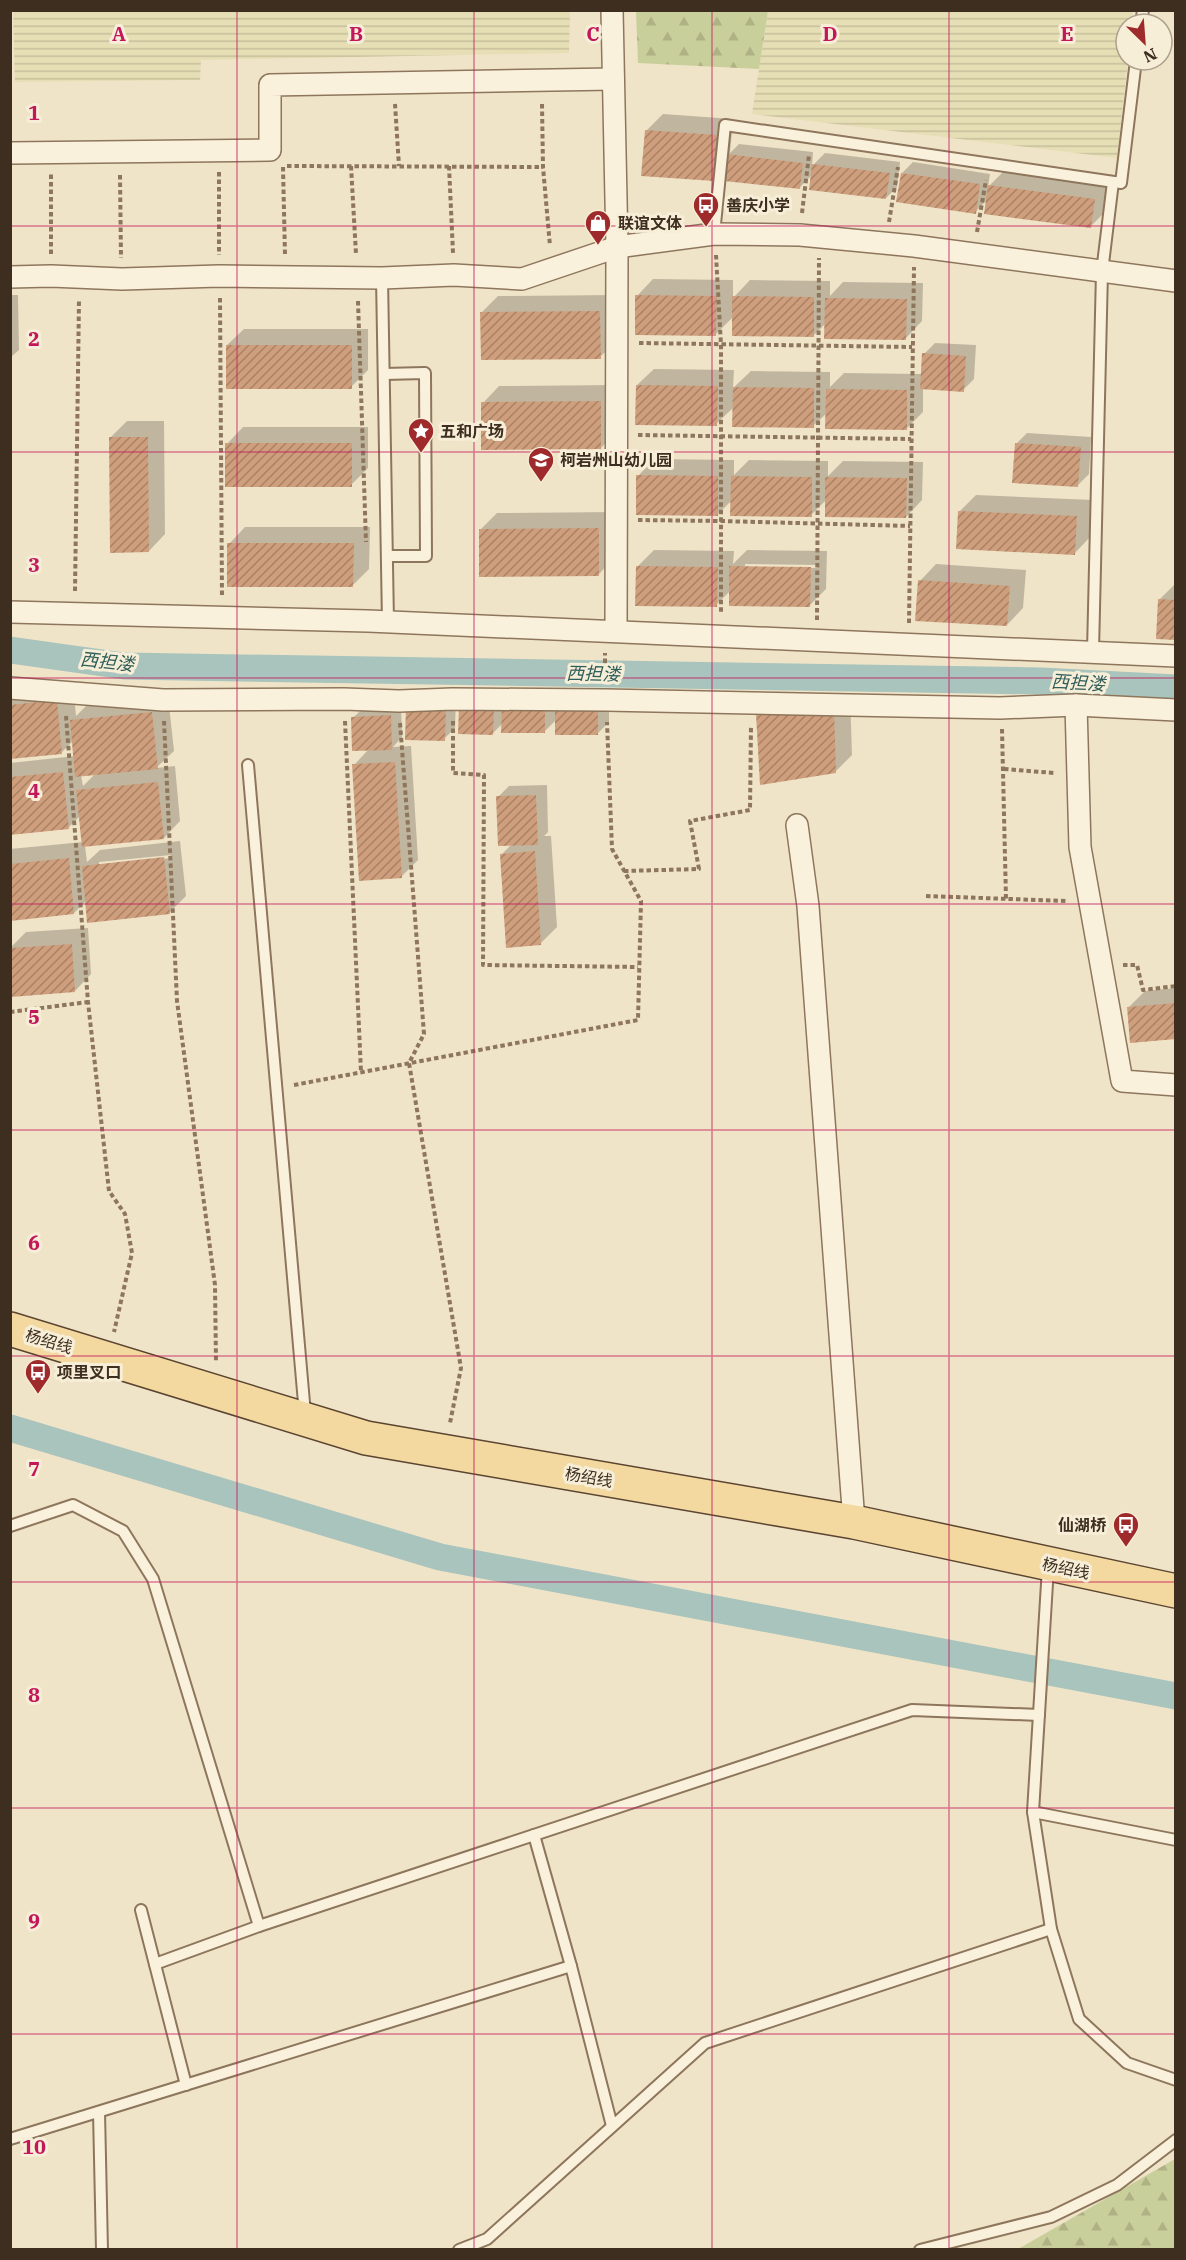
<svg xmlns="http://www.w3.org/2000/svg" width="1186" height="2260" font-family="'IBM Plex Serif','Noto Sans SC',serif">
	<defs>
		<pattern id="farmland-rules" width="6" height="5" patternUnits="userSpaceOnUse" patternTransform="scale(1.5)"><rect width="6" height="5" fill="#e6deb5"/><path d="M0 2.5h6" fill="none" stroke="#c6bf9b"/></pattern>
		<pattern id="forest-firs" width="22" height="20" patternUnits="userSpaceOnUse" patternTransform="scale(1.5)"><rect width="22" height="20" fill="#c9cf9b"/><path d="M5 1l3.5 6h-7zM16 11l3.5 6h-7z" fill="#aeb285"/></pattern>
		<pattern id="building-hatch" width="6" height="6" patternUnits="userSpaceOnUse" patternTransform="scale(1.5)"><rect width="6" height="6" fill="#cf9f7d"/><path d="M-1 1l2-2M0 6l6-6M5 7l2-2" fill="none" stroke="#a98266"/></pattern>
	</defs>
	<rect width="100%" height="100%" fill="#f0e4c8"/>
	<!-- farmland -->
	<g fill="url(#farmland-rules)">
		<path d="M 13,11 L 570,11 L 569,53 L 201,60 L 200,80 L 15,82 Z"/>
		<path d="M 768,11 L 1133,11 L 1131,24 L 1126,24 L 1128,60 L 1117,158 L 752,114 Z"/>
	</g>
	<!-- forest -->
	<g fill="url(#forest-firs)">
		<path d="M 636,11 L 768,11 L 759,69 L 638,63 Z"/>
		<path d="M 1175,2159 L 1175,2249 L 1018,2249 Z"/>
	</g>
	<!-- shadow -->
	<g fill="#0003" fill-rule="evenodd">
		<path d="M 663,114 L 733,119 L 730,153 L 739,144 L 813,152 L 812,166 L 825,153 L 900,162 L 897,187 L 886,198 L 812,175 L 799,188 L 727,166 L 713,180 L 646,131 Z"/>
		<path d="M 913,162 L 990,174 L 988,187 L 1006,169 L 1111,183 L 1107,210 L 1090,227 L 987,200 L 975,212 L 902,173 Z"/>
		<path d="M 653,279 L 733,280 L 733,298 L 750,280 L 830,281 L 830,296 L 843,282 L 923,283 L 922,321 L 906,338 L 826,323 L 813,336 L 733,317 L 715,335 L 637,296 Z"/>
		<path d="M 10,295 L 18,295 L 19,350 L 10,358 Z"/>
		<path d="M 616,295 L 617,341 L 600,357 L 482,312 L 498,296 Z"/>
		<path d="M 244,329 L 368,329 L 368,370 L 351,387 L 227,345 Z"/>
		<path d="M 935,343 L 976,345 L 974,379 L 963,390 L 923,388 L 923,412 L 906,429 L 827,413 L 813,426 L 734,407 L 716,424 L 637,385 L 654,369 L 734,370 L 733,388 L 751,371 L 830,372 L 830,387 L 844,373 L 922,374 L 924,354 Z"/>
		<path d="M 10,375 L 12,429 L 10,431 Z"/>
		<path d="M 617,385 L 617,431 L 601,448 L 483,403 L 499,386 Z"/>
		<path d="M 127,421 L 164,421 L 165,534 L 149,551 L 110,438 Z"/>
		<path d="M 243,427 L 368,427 L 368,468 L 351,485 L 227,444 Z"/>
		<path d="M 1027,433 L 1091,437 L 1089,474 L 1078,485 L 1016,444 Z"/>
		<path d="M 654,459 L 734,460 L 734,475 L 749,460 L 828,461 L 828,476 L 843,461 L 923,462 L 922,500 L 906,517 L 826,500 L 811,515 L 732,500 L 717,515 L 638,476 Z"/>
		<path d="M 976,495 L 1093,500 L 1091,536 L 1075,553 L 959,512 Z"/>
		<path d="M 615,512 L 615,557 L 599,574 L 481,529 L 497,513 Z"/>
		<path d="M 245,527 L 370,527 L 369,569 L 353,585 L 229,544 Z"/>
		<path d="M 654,550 L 734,551 L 733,564 L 747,550 L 827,551 L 826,589 L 810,605 L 730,591 L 716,605 L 637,567 ZM 745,564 L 818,565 L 818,568 L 745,567 Z"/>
		<path d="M 936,564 L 1026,570 L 1023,608 L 1007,625 L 920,581 Z"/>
		<path d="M 1176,583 L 1176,639 L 1160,599 Z"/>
		<path d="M 73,684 L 76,716 L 88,704 L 168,696 L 174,751 L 156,768 L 175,766 L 180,821 L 164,838 L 85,846 L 87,862 L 100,850 L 180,841 L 186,896 L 169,913 L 87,900 L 74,913 L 10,920 L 10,849 L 83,842 L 80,816 L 69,827 L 10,833 L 10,763 L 75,756 L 73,741 L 61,753 L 10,758 L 10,690 ZM 95,774 L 83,786 L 81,775 ZM 171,855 L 172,858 L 99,865 L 99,862 Z"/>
		<path d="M 850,693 L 852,755 L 835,772 L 758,714 L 774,698 Z"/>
		<path d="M 609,694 L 609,722 L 598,733 L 557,719 L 545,731 L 503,723 L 493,733 L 460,706 Z"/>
		<path d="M 456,696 L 455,728 L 444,739 L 407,738 Z"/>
		<path d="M 401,705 L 402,737 L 393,747 L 411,746 L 418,860 L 401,877 L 354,765 L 369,749 L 353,718 L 364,707 Z"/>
		<path d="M 547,785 L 548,832 L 544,836 L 551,836 L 557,927 L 540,944 L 502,854 L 512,844 L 498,797 L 509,786 Z"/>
		<path d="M 88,928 L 91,974 L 75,991 L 10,982 L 10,939 L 11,947 L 26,932 Z"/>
		<path d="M 1176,988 L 1176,1037 L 1128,1008 L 1145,991 Z"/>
	</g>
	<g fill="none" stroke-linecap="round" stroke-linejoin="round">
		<!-- canal -->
		<g stroke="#a9c4bc" stroke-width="27">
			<path d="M 10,650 L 124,666 L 1041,681 L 1176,688"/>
			<path d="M 10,1428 L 440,1557 L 1176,1696"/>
		</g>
	</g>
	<!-- building -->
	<g fill="url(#building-hatch)">
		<path d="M 645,130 L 717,135 L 714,181 L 641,176 Z"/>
		<path d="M 727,154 L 803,163 L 800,189 L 724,181 Z"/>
		<path d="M 812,164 L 890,173 L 886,199 L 809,190 Z"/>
		<path d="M 901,173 L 980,184 L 976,214 L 896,202 Z"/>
		<path d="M 988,185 L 1095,199 L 1091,228 L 984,214 Z"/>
		<path d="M 635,295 L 717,296 L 716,336 L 635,335 Z"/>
		<path d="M 732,296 L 814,297 L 814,337 L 732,336 Z"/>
		<path d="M 825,298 L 907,299 L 906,340 L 824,339 Z"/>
		<path d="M 600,311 L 601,359 L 481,360 L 480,312 Z"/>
		<rect x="226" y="345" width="126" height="44"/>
		<path d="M 922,353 L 966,356 L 964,392 L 920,389 Z"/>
		<path d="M 636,385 L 718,386 L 717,426 L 635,425 Z"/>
		<path d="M 733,387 L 814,388 L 814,428 L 732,427 Z"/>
		<path d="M 826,389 L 907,390 L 907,430 L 825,429 Z"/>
		<path d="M 601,401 L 601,449 L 481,450 L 481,402 Z"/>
		<path d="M 109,437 L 148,437 L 149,552 L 110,553 Z"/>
		<rect x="225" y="443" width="127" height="44"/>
		<path d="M 1015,443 L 1081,447 L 1078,487 L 1012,483 Z"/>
		<path d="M 636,475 L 718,476 L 718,516 L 636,515 Z"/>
		<path d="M 731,476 L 812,477 L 812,517 L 730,516 Z"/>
		<path d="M 825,477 L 907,478 L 906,518 L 825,517 Z"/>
		<path d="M 958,511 L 1077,516 L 1075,555 L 956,549 Z"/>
		<path d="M 599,528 L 599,576 L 479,577 L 479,529 Z"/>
		<path d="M 227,543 L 354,543 L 353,587 L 227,587 Z"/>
		<path d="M 636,566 L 718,567 L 717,607 L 635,606 Z"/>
		<path d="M 729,566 L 811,567 L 810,607 L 729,606 Z"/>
		<path d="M 918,580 L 1010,586 L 1007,626 L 915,621 Z"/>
		<path d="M 1158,599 L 1176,600 L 1176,640 L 1156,639 Z"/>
		<path d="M 57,700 L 62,754 L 10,759 L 10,705 Z"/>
		<path d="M 502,704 L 545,704 L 545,733 L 501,733 Z"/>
		<rect x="555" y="704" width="43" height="31"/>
		<path d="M 459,705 L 494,706 L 493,735 L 458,734 Z"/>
		<path d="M 406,706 L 446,706 L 445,741 L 405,740 Z"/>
		<path d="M 834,709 L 836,773 L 760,785 L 756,714 Z"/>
		<path d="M 152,712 L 158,769 L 75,777 L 70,720 Z"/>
		<path d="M 391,715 L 392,750 L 352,751 L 351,717 Z"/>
		<path d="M 395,762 L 402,878 L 359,881 L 352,764 Z"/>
		<path d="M 63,772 L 69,829 L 10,835 L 10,777 Z"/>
		<path d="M 158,782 L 164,839 L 82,847 L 76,790 Z"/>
		<path d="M 536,795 L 538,845 L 498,846 L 496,796 Z"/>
		<path d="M 535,851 L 541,945 L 506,948 L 500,854 Z"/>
		<path d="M 164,857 L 170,914 L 87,923 L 82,866 Z"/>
		<path d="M 69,858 L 74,914 L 10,921 L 10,864 Z"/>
		<path d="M 72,944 L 75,992 L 11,997 L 10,948 Z"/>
		<path d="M 1176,1003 L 1176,1039 L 1130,1043 L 1127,1007 Z"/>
	</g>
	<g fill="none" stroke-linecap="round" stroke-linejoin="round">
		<!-- service casing -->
		<g stroke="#8d765c" stroke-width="14">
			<g id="service">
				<path d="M 1141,24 L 1143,10"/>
				<path d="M 714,234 L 725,125 L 1121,183 L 1136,60"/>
				<path d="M 382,278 L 388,622"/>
				<path d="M 384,374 L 425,373 L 426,556 L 387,556"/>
				<path d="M 1093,651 L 1102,272 L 1113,182"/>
				<path d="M 248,765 L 305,1414"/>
				<path d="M 10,1526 L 73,1505 L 123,1531 L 153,1579 L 259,1926"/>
				<path d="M 1048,1567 L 1033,1812 L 1051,1929 L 1079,2019 L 1127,2063 L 1176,2080"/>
				<path d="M 1033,1812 L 1176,1840"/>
				<path d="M 534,1835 L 571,1966 L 612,2126"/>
				<path d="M 141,1910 L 186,2085"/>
				<path d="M 155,1964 L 259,1926 L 912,1710 L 1039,1715"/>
				<path d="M 99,2112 L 102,2250"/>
				<path d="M 10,2139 L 571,1966"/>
				<path d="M 459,2250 L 487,2239 L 705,2043 L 1051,1929"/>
				<path d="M 920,2250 L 1051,2217 L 1117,2185 L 1176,2140"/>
			</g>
		</g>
		<!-- minor casing -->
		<g stroke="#8d765c" stroke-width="24">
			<g id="minor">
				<path d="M 612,10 L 617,247 L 616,631"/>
				<path d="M 10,153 L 270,150 L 270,85 L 613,79"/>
				<path d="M 10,277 L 51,276 L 122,279 L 219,276 L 382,278 L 454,275 L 522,279 L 617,247 L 714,234 L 800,235 L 914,246 L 1176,281"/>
				<path d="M 10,612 L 368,621 L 1176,656"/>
				<path d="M 10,688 L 163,700 L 344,699 L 399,701 L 452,699 L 606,700 L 1000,708 L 1076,705 L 1176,710"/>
				<path d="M 1076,705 L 1080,847 L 1122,1081 L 1176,1085"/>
				<path d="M 797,825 L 808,906 L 854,1522"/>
			</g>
		</g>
		<!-- primary casing -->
		<g stroke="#5b4430" stroke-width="36">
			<path id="primary" d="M 10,1329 L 366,1438 L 854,1522 L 1176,1591"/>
		</g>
		<!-- path -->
		<g stroke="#8d765c" stroke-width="4" stroke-dasharray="4.5 3" stroke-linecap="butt">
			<path d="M 395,104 L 399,166"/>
			<path d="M 542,104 L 543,167 L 550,246"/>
			<path d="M 287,166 L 543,167"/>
			<path d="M 351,166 L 356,254"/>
			<path d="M 449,166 L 453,253"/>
			<path d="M 283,167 L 285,255"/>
			<path d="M 219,172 L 219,255"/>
			<path d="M 120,175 L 121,258"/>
			<path d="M 802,213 L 809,155"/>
			<path d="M 889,222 L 898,167"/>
			<path d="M 977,232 L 986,180"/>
			<path d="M 51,254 L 51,174"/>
			<path d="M 716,255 L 721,345 L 721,614"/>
			<path d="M 220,298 L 222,597"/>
			<path d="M 358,301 L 366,542"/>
			<path d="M 639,343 L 912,347"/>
			<path d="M 638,435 L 911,439"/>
			<path d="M 638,520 L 721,521 L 910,526"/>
			<path d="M 75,591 L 79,299"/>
			<path d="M 817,620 L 819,258"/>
			<path d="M 909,623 L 914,267"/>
			<path d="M 605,678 L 605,653"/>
			<path d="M 66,716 L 88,1002 L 109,1191 L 125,1214 L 132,1253 L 114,1332"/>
			<path d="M 164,721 L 177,1001 L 215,1285 L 216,1362"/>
			<path d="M 345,721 L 361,1072"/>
			<path d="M 453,721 L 453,773 L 484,775 L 483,965 L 638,967"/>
			<path d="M 400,723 L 424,1034 L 409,1063 L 461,1368 L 450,1423"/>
			<path d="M 1002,729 L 1006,899"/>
			<path d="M 1004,769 L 1054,773"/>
			<path d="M 624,871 L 699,869 L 690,821 L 750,810 L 751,726"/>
			<path d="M 926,896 L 1066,901"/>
			<path d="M 1123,965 L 1137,965 L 1143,990 L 1176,986"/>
			<path d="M 10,1012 L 88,1002"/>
			<path d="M 294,1085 L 638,1020 L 641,901 L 612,849 L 607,722"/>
		</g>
		<!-- service -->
		<use href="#service" stroke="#faf1dc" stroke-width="10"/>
		<!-- minor -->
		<use href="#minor" stroke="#faf1dc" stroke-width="21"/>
		<!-- primary -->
		<use href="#primary" stroke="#f3d9a0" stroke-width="33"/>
	</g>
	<!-- grid -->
	<path fill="none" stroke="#c2185b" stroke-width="1.5" stroke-opacity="0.55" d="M 237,10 L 237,2250M 474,10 L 474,2250M 712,10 L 712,2250M 949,10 L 949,2250M 10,226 L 1176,226M 10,452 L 1176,452M 10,678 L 1176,678M 10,904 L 1176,904M 10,1130 L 1176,1130M 10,1356 L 1176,1356M 10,1582 L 1176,1582M 10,1808 L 1176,1808M 10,2034 L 1176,2034"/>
	<!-- icons -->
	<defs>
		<g id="bus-pin" transform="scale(1.35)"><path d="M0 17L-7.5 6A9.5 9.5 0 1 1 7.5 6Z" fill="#9e2a2b" stroke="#f7eed8"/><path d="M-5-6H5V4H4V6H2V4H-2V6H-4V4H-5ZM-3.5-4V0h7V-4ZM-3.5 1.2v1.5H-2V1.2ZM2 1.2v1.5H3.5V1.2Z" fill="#fff"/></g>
		<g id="shop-pin" transform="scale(1.35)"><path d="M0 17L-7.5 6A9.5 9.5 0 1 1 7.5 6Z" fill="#9e2a2b" stroke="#f7eed8"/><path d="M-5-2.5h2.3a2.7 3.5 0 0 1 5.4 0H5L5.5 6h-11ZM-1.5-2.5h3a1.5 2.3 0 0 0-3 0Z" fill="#fff"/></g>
		<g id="sight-pin" transform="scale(1.35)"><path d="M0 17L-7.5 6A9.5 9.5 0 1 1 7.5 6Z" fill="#9e2a2b" stroke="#f7eed8"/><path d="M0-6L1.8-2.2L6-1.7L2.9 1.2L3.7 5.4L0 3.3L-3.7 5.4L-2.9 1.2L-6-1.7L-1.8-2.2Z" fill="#fff"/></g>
		<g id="school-pin" transform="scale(1.35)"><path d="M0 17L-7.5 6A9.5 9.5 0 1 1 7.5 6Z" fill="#9e2a2b" stroke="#f7eed8"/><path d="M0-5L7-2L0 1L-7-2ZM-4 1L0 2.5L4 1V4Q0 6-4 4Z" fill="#fff"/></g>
	</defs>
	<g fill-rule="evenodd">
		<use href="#bus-pin" x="706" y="205"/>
		<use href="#shop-pin" x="598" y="223"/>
		<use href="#sight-pin" x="421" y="431"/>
		<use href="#school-pin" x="541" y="460"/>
		<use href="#bus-pin" x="38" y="1372"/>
		<use href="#bus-pin" x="1126" y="1525"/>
	</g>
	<g text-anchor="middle" stroke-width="6" stroke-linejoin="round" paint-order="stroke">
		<!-- poi labels -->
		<g font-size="16" font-weight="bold" fill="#3d2e20" stroke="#f7eed8" text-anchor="start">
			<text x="726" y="211">善庆小学</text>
			<text x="618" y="229">联谊文体</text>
			<text x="440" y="437">五和广场</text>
			<text x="560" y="466">柯岩州山幼儿园</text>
			<text x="57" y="1378">项里叉口</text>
			<text x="1106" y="1531" text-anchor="end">仙湖桥</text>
		</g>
		<!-- street labels -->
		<g font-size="16" fill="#3d2e20" stroke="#f7eed8">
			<text transform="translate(49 1341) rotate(17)" y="6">杨绍线</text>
			<text transform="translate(589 1477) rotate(10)" y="6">杨绍线</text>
			<text transform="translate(1066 1568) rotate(12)" y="6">杨绍线</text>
		</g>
		<!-- water labels -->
		<g font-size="18" font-style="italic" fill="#2f5d5a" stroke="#f7eed8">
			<text transform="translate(107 662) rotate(6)" y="6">西担溇</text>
			<text transform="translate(593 674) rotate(1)" y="6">西担溇</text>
			<text transform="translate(1078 683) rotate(3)" y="6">西担溇</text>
		</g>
	</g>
	<g font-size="20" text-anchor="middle" font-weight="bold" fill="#c2185b" stroke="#f7eed8" stroke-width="6" stroke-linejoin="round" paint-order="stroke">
		<text x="119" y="41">A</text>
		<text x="356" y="41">B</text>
		<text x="593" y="41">C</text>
		<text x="830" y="41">D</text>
		<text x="1067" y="41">E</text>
		<text x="34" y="120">1</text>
		<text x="34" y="346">2</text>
		<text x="34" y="572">3</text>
		<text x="34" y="798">4</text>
		<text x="34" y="1024">5</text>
		<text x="34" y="1250">6</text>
		<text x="34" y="1476">7</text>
		<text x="34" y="1702">8</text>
		<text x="34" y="1928">9</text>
		<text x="34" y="2154">10</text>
	</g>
	<!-- border -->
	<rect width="1186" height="2260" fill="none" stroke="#3d2e20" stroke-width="24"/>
	<!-- north arrow -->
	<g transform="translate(1144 42) rotate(155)"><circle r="28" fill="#f7eed8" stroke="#ada18e" stroke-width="1.5"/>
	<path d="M0-4.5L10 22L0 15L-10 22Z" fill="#9e2a2b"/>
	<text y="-9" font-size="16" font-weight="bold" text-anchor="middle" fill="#3d2e20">N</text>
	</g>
</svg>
